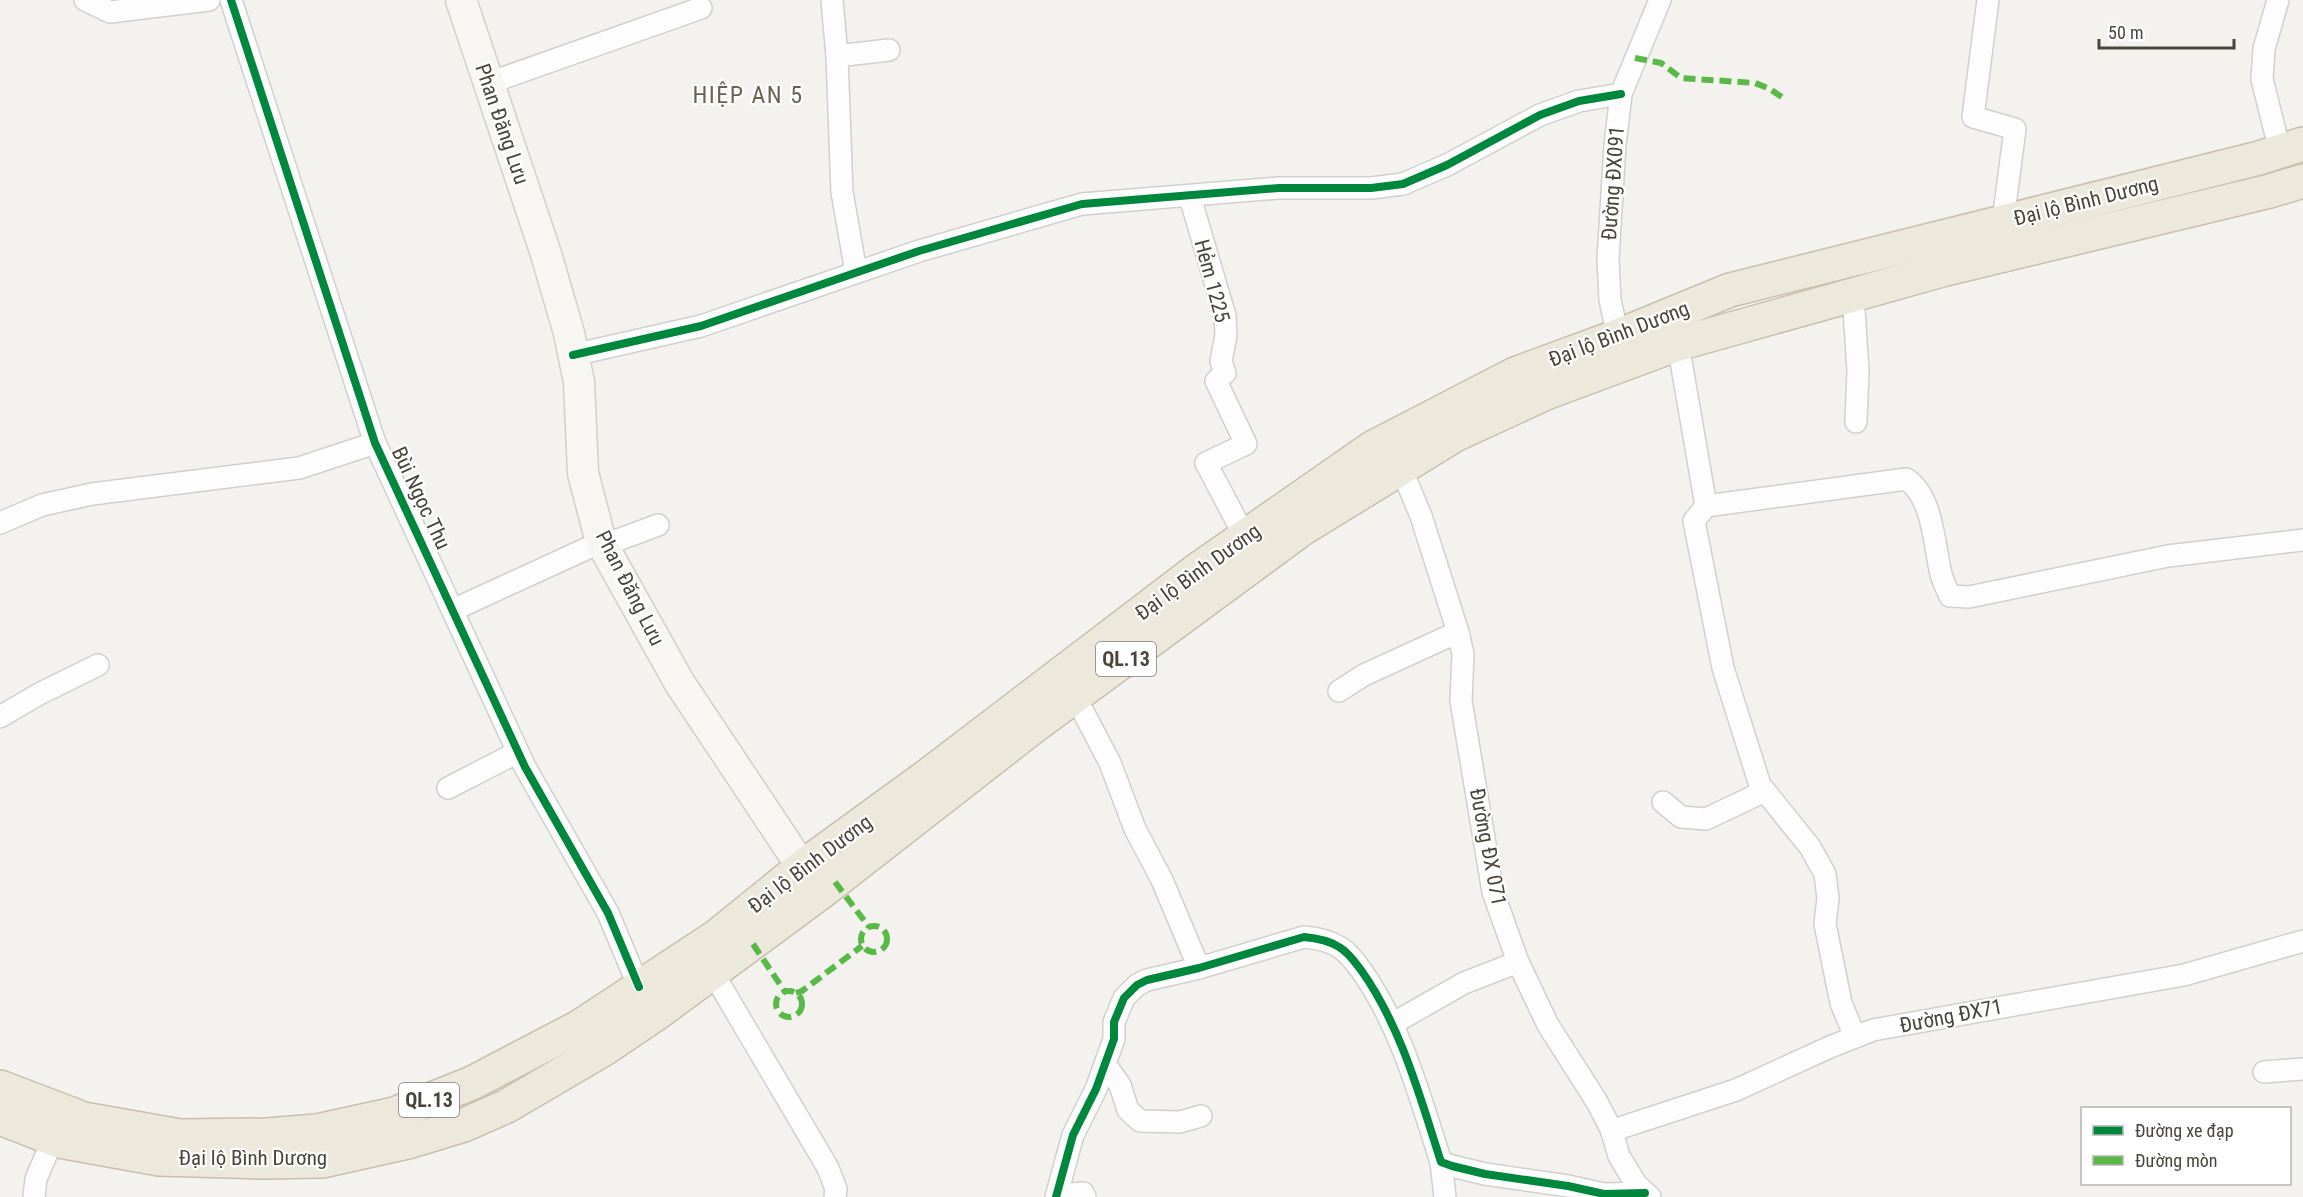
<svg xmlns="http://www.w3.org/2000/svg" width="2303" height="1197" font-family="'Roboto Condensed',sans-serif">
	<rect width="100%" height="100%" fill="#f3f2ef"/>
	<g fill="none" stroke-linecap="round" stroke-linejoin="round">
		<!-- street casing -->
		<g stroke="#d1d0cc" stroke-width="24">
			<g id="street">
				<path d="M 85,0 L 110,12 L 209,0"/>
				<path d="M 231,0 L 375,443 L 525,767 L 608,913 L 639,987"/>
				<path d="M 832,0 L 837,56 L 842,192 L 856,272"/>
				<path d="M 1988,0 L 1973,117 L 2015,129 L 2003,221"/>
				<path d="M 2278,0 L 2264,49 L 2262,79 L 2280,151"/>
				<path d="M 837,56 L 889,50"/>
				<path d="M 489,83 L 701,8"/>
				<path d="M 1190,197 L 1225,316 L 1226,335 L 1221,361 L 1225,373 L 1216,381 L 1246,444 L 1206,463"/>
				<path d="M 1853,295 L 1858,370 L 1856,422"/>
				<path d="M 1618,336 L 1610,300 L 1608,259 L 1615,145 L 1621,94 L 1660,0"/>
				<path d="M 1678,344 L 1706,506 L 1694,521 L 1723,668 L 1760,785 L 1810,847 L 1825,874 L 1828,898 L 1825,924 L 1841,1003 L 1855,1037"/>
				<path d="M 573,355 L 701,326 L 919,251 L 1082,204 L 1279,188 L 1371,188 L 1403,184 L 1447,165 L 1540,115 L 1579,101 L 1621,94"/>
				<path d="M 1206,463 L 1245,537"/>
				<path d="M 1401,468 L 1421,516 L 1458,632 L 1463,654 L 1461,701 L 1493,892 L 1518,962 L 1548,1025 L 1597,1102 L 1611,1129 L 1619,1156 L 1636,1184 L 1650,1197"/>
				<path d="M 1706,506 L 1906,479 C 1933,496 1934,545 1941,574 C 1943,582 1947,589 1950,596 L 1969,597 L 2168,556 L 2303,540"/>
				<path d="M 0,523 L 42,505 L 92,494 L 299,468 L 375,443"/>
				<path d="M 453,610 L 601,542 L 618,540 L 658,525"/>
				<path d="M 1339,691 L 1364,675 L 1458,632"/>
				<path d="M 1075,696 L 1110,763 L 1135,829 L 1162,880 L 1199,968"/>
				<path d="M 0,717 L 39,694 L 98,665"/>
				<path d="M 448,788 L 518,752"/>
				<path d="M 1663,802 L 1681,817 L 1706,819 L 1765,791"/>
				<path d="M 713,973 L 828,1168 L 836,1189 L 835,1197"/>
				<path d="M 1392,1024 L 1464,983 L 1518,962"/>
				<path d="M 1105,1064 L 1120,1085 L 1128,1110 L 1140,1121 L 1180,1122 L 1201,1116"/>
				<path d="M 2264,1072 L 2303,1069"/>
				<path d="M 1611,1129 L 1620,1128 L 1736,1090 L 1830,1047 L 1873,1030 L 2184,975 L 2303,941"/>
				<path d="M 1441,1162 L 1445,1197"/>
				<path d="M 1057,1195 L 1083,1193 L 1085,1197"/>
				<path d="M 34,1197 L 36,1179 L 53,1139"/>
				<path d="M 1056,1197 L 1073,1135 L 1096,1089 L 1114,1039 L 1114,1022 L 1124,998 L 1137,985 L 1147,980 L 1199,968 L 1304,937 C 1316,938 1328,940 1339,947 C 1348,952 1355,962 1361,970 C 1401,1026 1420,1097 1441,1162 L 1452,1166 L 1485,1174 L 1568,1186 L 1604,1194 L 1645,1193"/>
			</g>
		</g>
		<!-- secondary casing -->
		<g stroke="#d2cfc6" stroke-width="33">
			<path id="secondary" d="M 461,0 L 546,254 L 569,333 L 579,382 L 583,473 L 601,542 L 679,682 L 802,867"/>
		</g>
		<!-- highway casing -->
		<g stroke="#c9bfac" stroke-width="36">
			<g id="highway">
				<path d="M 0,1087 L 84,1119 L 180,1136 L 266,1135 L 316,1131 L 394,1114 L 472,1083 L 579,1027 L 717,936 L 802,867 L 927,776 L 1197,570 L 1372,448 L 1515,374 L 1618,336 L 1730,290 L 2259,158 L 2303,144"/>
				<path d="M 0,1118 L 59,1141 L 159,1159 L 262,1162 L 323,1161 L 408,1142 L 464,1125 L 507,1106 L 604,1049 L 660,1011 L 820,893 L 1033,727 L 1302,529 L 1455,435 L 1546,393 L 1678,344 L 1942,270 L 2270,191 L 2303,181"/>
			</g>
		</g>
		<!-- street -->
		<use href="#street" stroke="#fdfdfd" stroke-width="21"/>
		<!-- secondary -->
		<use href="#secondary" stroke="#f7f6f2" stroke-width="30"/>
		<!-- highway -->
		<use href="#highway" stroke="#ece8dc" stroke-width="33"/>
		<!-- quiet -->
		<g stroke="#58b947" stroke-width="6" stroke-dasharray="12 6" stroke-linecap="butt">
			<path d="M 1635,58 L 1661,63 L 1681,78 L 1755,83 L 1770,89 L 1786,100"/>
			<path d="M 835,882 L 869,927"/>
			<circle cx="874" cy="939" r="13"/>
			<path d="M 753,944 L 785,992"/>
			<circle cx="789" cy="1004" r="13"/>
			<path d="M 796,993 L 802,991 L 862,946"/>
		</g>
		<!-- cycleway casing -->
		<g stroke="#fff" stroke-width="11">
			<g id="cycleway">
				<path d="M 231,0 L 375,443 L 525,767 L 608,913 L 639,987"/>
				<path d="M 573,355 L 701,326 L 919,251 L 1082,204 L 1279,188 L 1371,188 L 1403,184 L 1447,165 L 1540,115 L 1579,101 L 1621,94"/>
				<path d="M 1056,1197 L 1073,1135 L 1096,1089 L 1114,1039 L 1114,1022 L 1124,998 L 1137,985 L 1147,980 L 1199,968 L 1304,937 C 1316,938 1328,940 1339,947 C 1348,952 1355,962 1361,970 C 1401,1026 1420,1097 1441,1162 L 1452,1166 L 1485,1174 L 1568,1186 L 1604,1194 L 1645,1193"/>
			</g>
		</g>
		<!-- cycleway -->
		<use href="#cycleway" stroke="#00873e" stroke-width="8"/>
	</g>
	<g text-anchor="middle" stroke-width="4.5" stroke-linejoin="round" paint-order="stroke">
		<!-- shield labels -->
		<g fill="#fff" stroke="#807c75" stroke-width="1.5">
			<rect x="1096" y="642" width="60" height="34" rx="4.5"/>
			<rect x="399" y="1083" width="60" height="34" rx="4.5"/>
		</g>
		<g font-size="20" font-weight="bold" fill="#4a443a">
			<text x="1126" y="666">QL.13</text>
			<text x="429" y="1107">QL.13</text>
		</g>
		<!-- street labels -->
		<g font-size="21" fill="#4a443a" stroke="#fff">
			<text transform="translate(502 124) rotate(71)" y="7">Phan Đăng Lưu</text>
			<text transform="translate(1613 183) rotate(-86)" y="7">Đường ĐX091</text>
			<text transform="translate(2086 201) rotate(-14)" y="7">Đại lộ Bình Dương</text>
			<text transform="translate(1212 281) rotate(75)" y="7">Hẻm 1225</text>
			<text transform="translate(1619 334) rotate(-21)" y="7">Đại lộ Bình Dương</text>
			<text transform="translate(421 498) rotate(65)" y="7">Bùi Ngọc Thu</text>
			<text transform="translate(1198 572) rotate(-36)" y="7">Đại lộ Bình Dương</text>
			<text transform="translate(630 588) rotate(63)" y="7">Phan Đăng Lưu</text>
			<text transform="translate(1488 847) rotate(79)" y="7">Đường ĐX 071</text>
			<text transform="translate(810 864) rotate(-37)" y="7">Đại lộ Bình Dương</text>
			<text transform="translate(1951 1016) rotate(-11)" y="7">Đường ĐX71</text>
			<text x="253" y="1165">Đại lộ Bình Dương</text>
		</g>
		<!-- quarter labels -->
		<g font-size="24" letter-spacing="1.5" fill="#6c6252" stroke="#fff">
			<text x="748" y="103">HIỆP AN 5</text>
		</g>
	</g>
	<!-- legend -->
	<rect x="2081" y="1107" width="210" height="78" fill="#ffffff" stroke="#b7b4b0" stroke-width="1.5"/>
	<rect x="2093" y="1126" width="30" height="9" fill="#00873e" stroke="#b7b4b0" stroke-width="1.5"/>
	<text x="2135" y="1137" font-size="18" fill="#4a443a">Đường xe đạp</text>
	<rect x="2093" y="1156" width="30" height="9" fill="#58b947" stroke="#b7b4b0" stroke-width="1.5"/>
	<text x="2135" y="1167" font-size="18" fill="#4a443a">Đường mòn</text>
	<!-- scale -->
	<path d="M2099 39v9h135v-9" fill="none" stroke="#4a443a" stroke-width="3"/>
	<text x="2108" y="39" font-size="18" fill="#4a443a" stroke="#ffffff" stroke-width="4.5" paint-order="stroke">50 m</text>
</svg>
